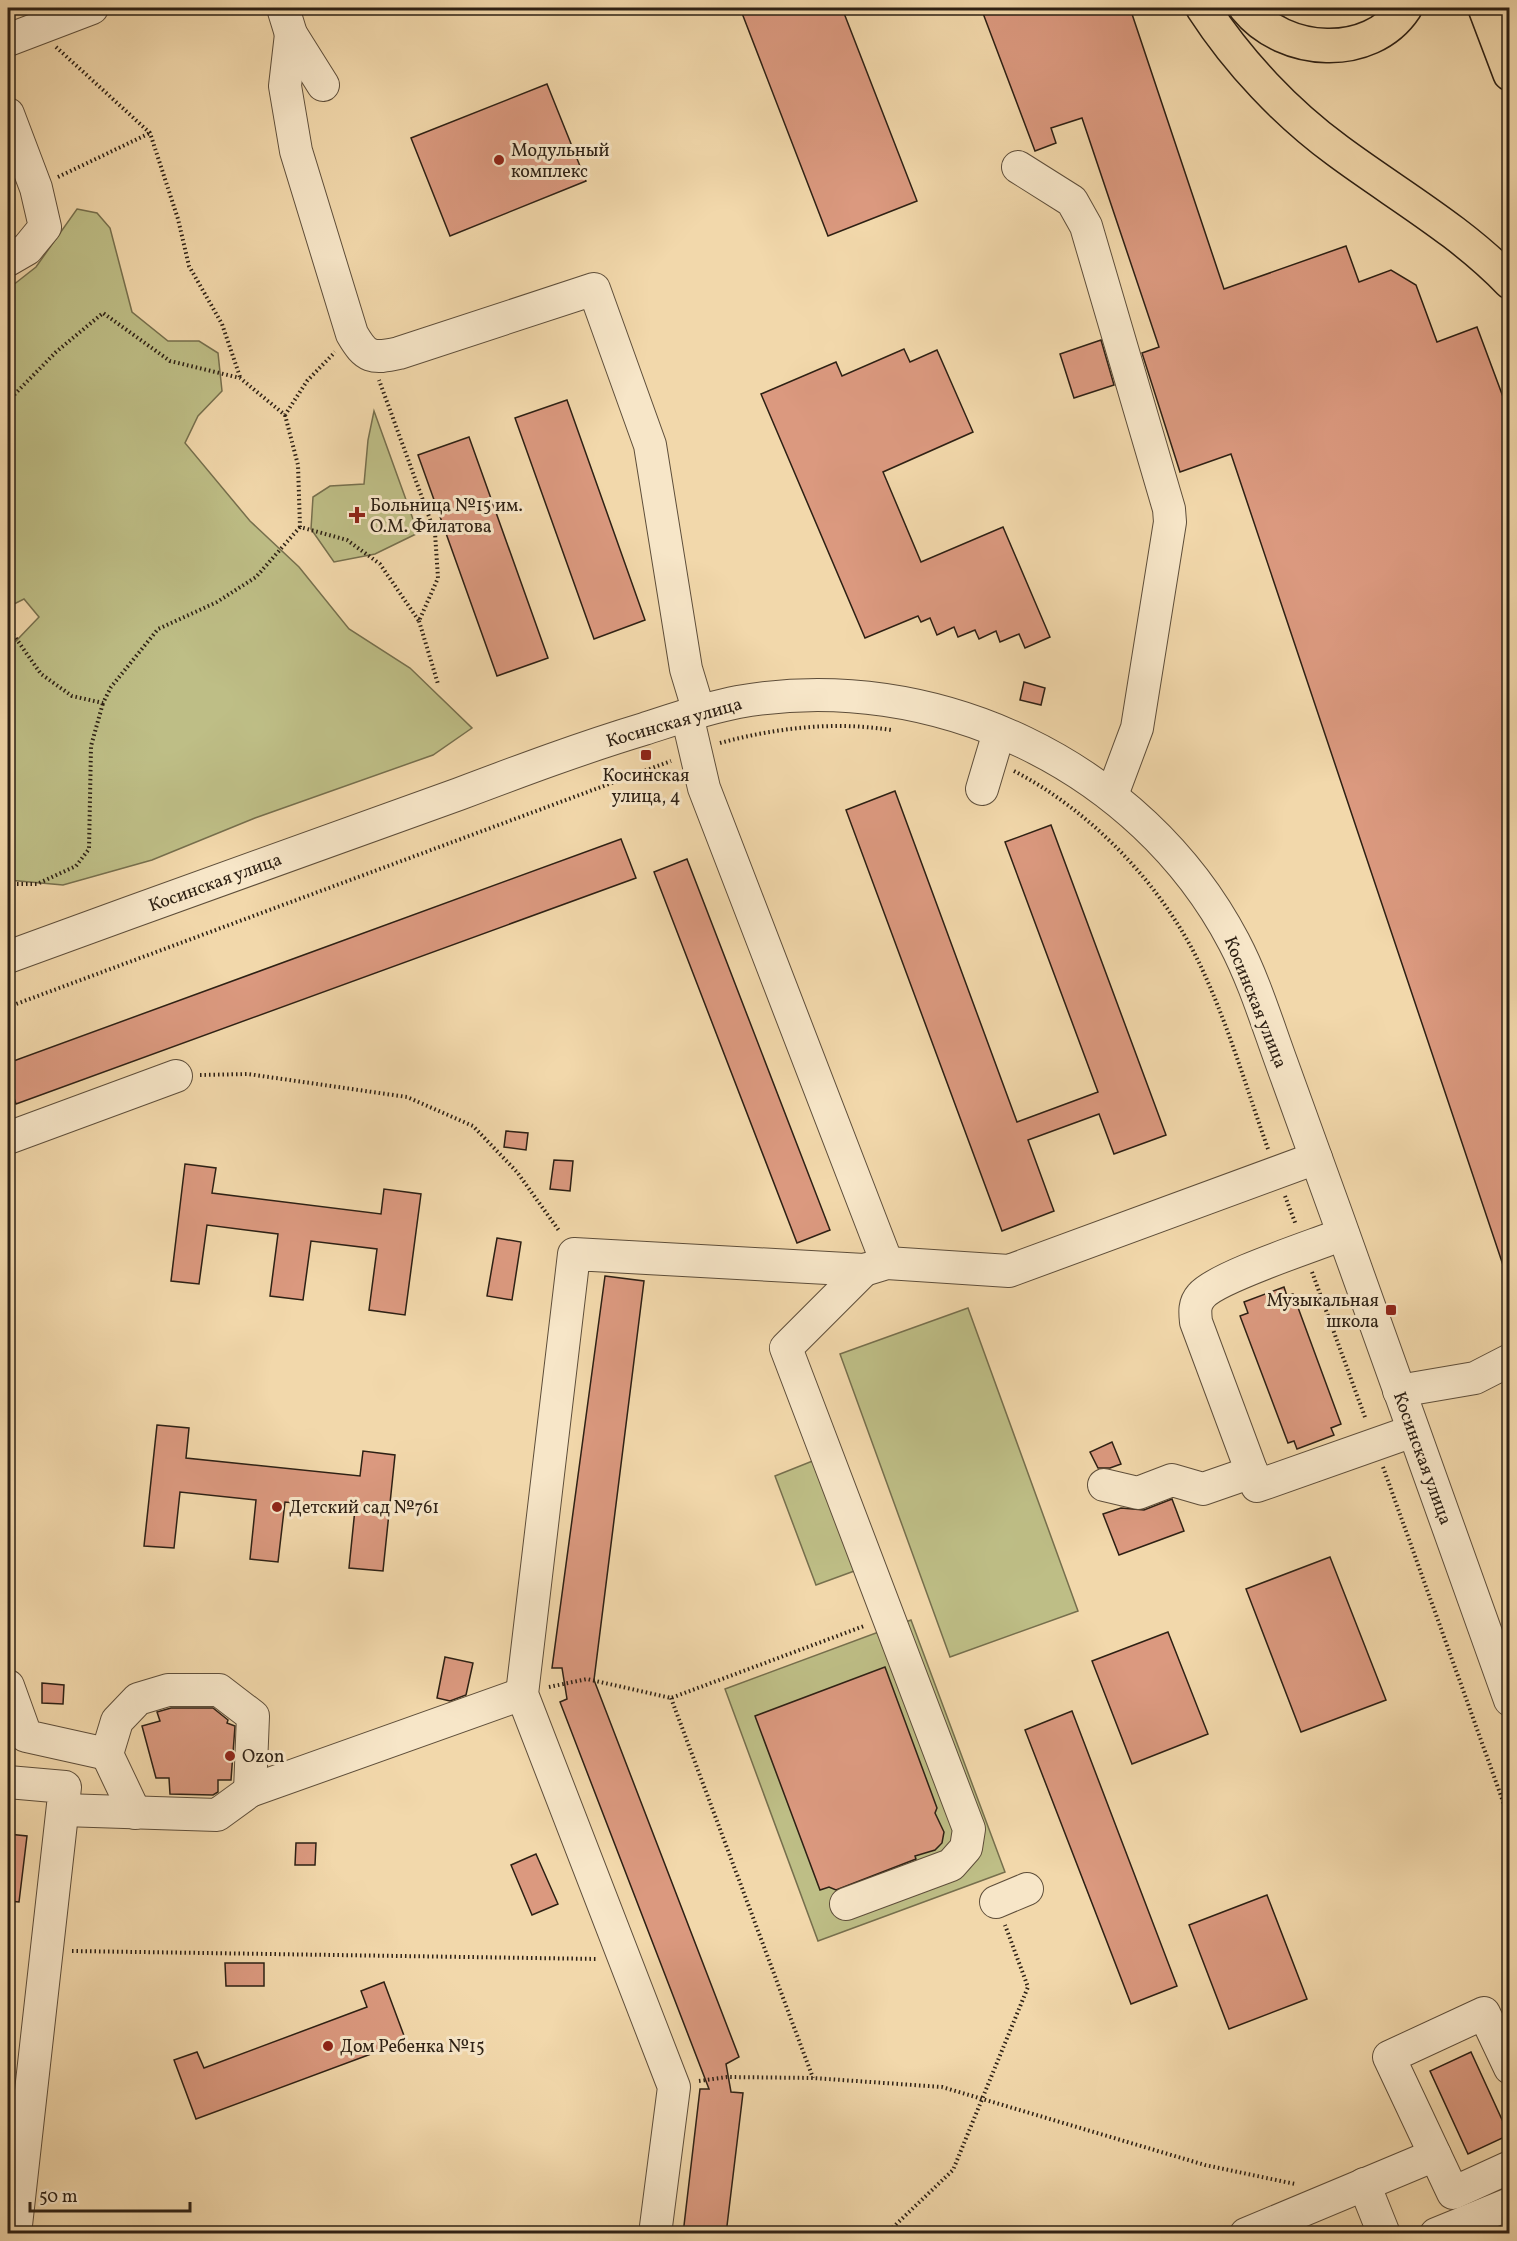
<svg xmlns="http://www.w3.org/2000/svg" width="1517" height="2241" font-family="Vollkorn,serif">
	<rect width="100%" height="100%" fill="#f2d8ab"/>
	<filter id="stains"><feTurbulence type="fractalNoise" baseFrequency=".00333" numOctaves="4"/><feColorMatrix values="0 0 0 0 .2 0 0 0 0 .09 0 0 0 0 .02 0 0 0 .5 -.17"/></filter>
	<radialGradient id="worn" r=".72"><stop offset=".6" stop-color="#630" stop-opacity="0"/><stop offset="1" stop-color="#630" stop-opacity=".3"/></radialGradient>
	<!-- green -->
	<g fill="#bebe86" stroke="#766f4d" stroke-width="1.5">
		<path d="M 77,209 L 97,213 L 110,228 L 132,312 L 168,341 L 199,341 L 218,353 L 222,391 L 198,416 L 185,443 L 250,521 L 299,567 L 349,629 L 410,668 L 472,728 L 433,755 L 255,818 L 152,860 L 63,885 L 8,880 L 8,643 L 16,641 L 39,617 L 24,599 L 8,607 L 8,289 L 36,267 Z"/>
		<path d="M 374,411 L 418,533 L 375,554 L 334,562 L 311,529 L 313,497 L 330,486 L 364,484 L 368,440 Z"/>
		<path d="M 968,1308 L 1078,1611 L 950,1657 L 840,1354 Z"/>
		<path d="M 815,1460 L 857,1570 L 816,1585 L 775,1476 Z"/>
		<path d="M 911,1620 L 1005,1872 L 818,1941 L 725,1689 Z"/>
	</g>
	<!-- building -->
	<g fill="#db997f" stroke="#2d2014" stroke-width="1.5">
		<path d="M 740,8 L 842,8 L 917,201 L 828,236 Z"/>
		<path d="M 981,8 L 1130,8 L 1224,289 L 1346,246 L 1359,282 L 1391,270 L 1416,285 L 1437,342 L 1477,327 L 1509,413 L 1509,1274 L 1506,1274 L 1231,454 L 1180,472 L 1142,353 L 1159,347 L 1082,118 L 1051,128 L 1056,143 L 1035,151 Z"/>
		<path d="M 547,84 L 586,181 L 450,236 L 411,138 Z"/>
		<path d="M 1101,340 L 1114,385 L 1074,398 L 1060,354 Z"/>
		<path d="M 904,349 L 910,362 L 937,350 L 973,432 L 883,472 L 921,562 L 1003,527 L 1050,637 L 1025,648 L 1019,634 L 1000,642 L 996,631 L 979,639 L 975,630 L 958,637 L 954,627 L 937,635 L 930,618 L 921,622 L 918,616 L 865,638 L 761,394 L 836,362 L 842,376 Z"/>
		<path d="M 567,400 L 645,620 L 594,639 L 515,418 Z"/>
		<path d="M 469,437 L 548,658 L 497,676 L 418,455 Z"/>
		<path d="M 1024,682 L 1045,688 L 1041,705 L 1020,700 Z"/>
		<path d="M 895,791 L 1017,1122 L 1098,1092 L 1005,842 L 1051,825 L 1166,1135 L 1114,1154 L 1099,1114 L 1028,1140 L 1054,1211 L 1002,1231 L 846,810 Z"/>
		<path d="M 621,839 L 636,878 L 16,1104 L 8,1081 L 8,1063 Z"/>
		<path d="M 687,859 L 830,1230 L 797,1243 L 654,872 Z"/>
		<path d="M 506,1131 L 528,1133 L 526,1150 L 504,1147 Z"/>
		<path d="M 554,1160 L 573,1161 L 570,1191 L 550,1189 Z"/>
		<path d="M 185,1164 L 216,1168 L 212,1193 L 381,1214 L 384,1189 L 421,1194 L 405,1315 L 369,1310 L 377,1249 L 311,1241 L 303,1300 L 270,1296 L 278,1234 L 207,1225 L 199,1284 L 171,1281 Z"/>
		<path d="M 497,1238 L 521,1242 L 512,1300 L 487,1296 Z"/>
		<path d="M 605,1276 L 644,1281 L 594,1680 L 739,2057 L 726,2064 L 731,2092 L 743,2093 L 726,2234 L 683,2234 L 700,2089 L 709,2089 L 560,1702 L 567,1699 L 562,1668 L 552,1668 Z"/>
		<path d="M 1284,1287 L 1287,1296 L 1293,1294 L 1341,1424 L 1331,1428 L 1334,1435 L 1297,1449 L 1294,1441 L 1288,1443 L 1240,1316 L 1248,1313 L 1244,1302 Z"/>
		<path d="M 157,1425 L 189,1428 L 186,1458 L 360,1476 L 363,1451 L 395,1455 L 383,1571 L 349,1568 L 355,1509 L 285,1502 L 278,1562 L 250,1559 L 256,1500 L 180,1492 L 174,1548 L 144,1546 Z"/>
		<path d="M 1112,1442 L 1121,1464 L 1110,1468 L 1098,1468 L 1090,1452 Z"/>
		<path d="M 1172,1499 L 1184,1531 L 1119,1555 L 1103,1514 L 1121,1508 L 1144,1510 Z"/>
		<path d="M 1330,1557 L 1386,1700 L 1301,1732 L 1246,1589 Z"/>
		<path d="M 1168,1632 L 1208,1734 L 1132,1764 L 1092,1661 Z"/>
		<path d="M 445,1657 L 473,1663 L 466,1695 L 450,1701 L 437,1698 Z"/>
		<path d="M 885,1667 L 937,1808 L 935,1813 L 944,1832 L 942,1843 L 935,1850 L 915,1856 L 916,1859 L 836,1890 L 829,1887 L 820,1890 L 755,1716 Z"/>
		<path d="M 42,1683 L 64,1685 L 63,1704 L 42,1703 Z"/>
		<path d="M 171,1708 L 213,1708 L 228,1720 L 227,1723 L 235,1726 L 231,1780 L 218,1780 L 218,1792 L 213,1795 L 170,1794 L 169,1778 L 156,1778 L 142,1726 L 160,1721 L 157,1712 Z"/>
		<path d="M 1072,1711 L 1177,1986 L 1131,2004 L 1025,1730 Z"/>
		<path d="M 8,1834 L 27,1836 L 19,1902 L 8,1901 Z"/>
		<path d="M 296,1843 L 316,1843 L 315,1865 L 295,1865 Z"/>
		<path d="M 536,1854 L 558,1904 L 532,1915 L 511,1865 Z"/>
		<path d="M 1267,1895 L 1307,1999 L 1229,2029 L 1189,1925 Z"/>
		<path d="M 225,1963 L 264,1963 L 264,1986 L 226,1986 Z"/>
		<path d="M 384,1982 L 406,2041 L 196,2119 L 174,2060 L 197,2052 L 204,2068 L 367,2007 L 361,1991 Z"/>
		<path d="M 1471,2052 L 1509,2135 L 1468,2154 L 1430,2071 Z"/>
	</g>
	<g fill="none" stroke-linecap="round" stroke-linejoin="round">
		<!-- minor casing -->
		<g stroke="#5e4e3a" stroke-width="34">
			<g id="minor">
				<path d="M 283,8 L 291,34 L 323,85"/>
				<path d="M 291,34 L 285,86 L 296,151 L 352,334 C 366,358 372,359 399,353 L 594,289 L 650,445 L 686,669 L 699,712"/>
				<path d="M 8,40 L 92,8"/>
				<path d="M 8,114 L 36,188 L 45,227 L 27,249 L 8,260"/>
				<path d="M 1018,167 L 1072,201 L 1086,226 L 1169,509 L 1170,522 L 1137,728 L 1112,795"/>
				<path d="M 687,715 L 704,788 L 887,1263"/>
				<path d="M 982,789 L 999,732"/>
				<path d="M 8,957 C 158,902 308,848 459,794 C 520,771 581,748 644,729 C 675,719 706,708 738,702 C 933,667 1141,765 1234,942 C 1254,980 1267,1023 1282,1064 C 1305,1128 1329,1193 1352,1258 C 1404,1406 1457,1553 1510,1700"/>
				<path d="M 8,1138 L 176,1076"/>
				<path d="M 1343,1234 C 1316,1245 1216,1277 1201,1296 C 1194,1304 1195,1312 1196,1322 L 1257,1486 L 1413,1431"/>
				<path d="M 1399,1391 L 1475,1378 L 1510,1360"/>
				<path d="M 1104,1485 L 1138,1493 L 1172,1480 L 1203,1489 L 1252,1472"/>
				<path d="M 8,1686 L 26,1736 L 107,1754"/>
				<path d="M 8,1782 L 65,1787 L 15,2234"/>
				<path d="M 63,1810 L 217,1815 L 250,1791 L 522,1694"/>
				<path d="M 135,1813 L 107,1754 L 117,1721 L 138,1699 L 168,1690 L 219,1690 L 253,1716 L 250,1791"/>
				<path d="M 996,1902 L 1027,1889"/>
				<path d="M 846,1904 L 951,1865 L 966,1848 L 969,1829 L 786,1348 L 864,1270"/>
				<path d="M 1510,2068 L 1484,2013 L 1389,2057 L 1453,2193 L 1510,2167"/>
				<path d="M 1364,2184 L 1384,2234"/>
				<path d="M 655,2234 L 674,2087 L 522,1694 L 574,1254 L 864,1270 L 887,1263 L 1009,1271 L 1316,1158"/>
				<path d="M 1246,2234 L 1435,2155"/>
				<path d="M 1436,2234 L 1507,2205 L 1510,2211"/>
			</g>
		</g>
		<!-- major casing -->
		<g stroke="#2d2014" stroke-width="36">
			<g id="major">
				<path d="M 1203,8 C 1238,62 1286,113 1338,151 C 1396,194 1460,230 1510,282"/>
				<path d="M 1246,8 C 1284,55 1370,61 1405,8"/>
			</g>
		</g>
		<!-- highway casing -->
		<g stroke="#2d2014" stroke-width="36">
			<path id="highway" d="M 1485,8 L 1510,74"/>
		</g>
		<!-- path -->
		<g stroke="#2d2014" stroke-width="4" stroke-dasharray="1.5 3" stroke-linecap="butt">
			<path d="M 56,47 L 150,133 L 178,219 L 189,266 L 222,324 L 240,377"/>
			<path d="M 58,177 L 150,133"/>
			<path d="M 8,401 L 56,352 L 103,313 L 170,361 L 240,378 L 285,415 L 307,381 L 335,352"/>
			<path d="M 285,415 L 298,465 L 300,527 L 347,540 L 380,564 L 419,621 L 438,578 L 435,533 L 379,380"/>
			<path d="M 419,621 L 438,684"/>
			<path d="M 8,627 L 41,674 L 72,696 L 103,703 L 111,687 L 158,629 L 217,602 L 256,577 L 300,527"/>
			<path d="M 720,743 C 775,728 834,721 891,730"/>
			<path d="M 1014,771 C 1093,812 1165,888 1202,969 C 1229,1027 1247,1090 1268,1149"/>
			<path d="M 8,884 L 37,884 L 76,866 L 89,849 L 91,746 L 103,703"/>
			<path d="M 8,1007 L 671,761"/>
			<path d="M 200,1075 L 248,1074 L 407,1097 L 473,1126 L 517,1172 L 560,1232"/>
			<path d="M 1285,1196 L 1296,1225"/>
			<path d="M 1312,1272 L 1366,1420"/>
			<path d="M 1383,1467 L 1510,1821"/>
			<path d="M 549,1687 L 587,1679 L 671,1698 L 864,1626"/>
			<path d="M 671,1698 L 813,2078"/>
			<path d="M 72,1951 L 598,1959"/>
			<path d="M 699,2081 L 727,2077 L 813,2078 L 942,2087 L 1205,2165 L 1295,2184"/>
			<path d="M 886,2234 L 953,2170 L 1028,1987 L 1005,1925"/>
		</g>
		<!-- minor -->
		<use href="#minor" stroke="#f7e6c8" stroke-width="32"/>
		<!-- major -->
		<use href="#major" stroke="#f2d8ab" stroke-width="33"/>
		<!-- highway -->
		<use href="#highway" stroke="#f2d8ab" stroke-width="33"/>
	</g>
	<!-- markers -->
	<g fill="#8f2418" stroke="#f7e6c8" stroke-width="2">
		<circle cx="499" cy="160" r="6"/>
		<path d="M354 506h6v6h6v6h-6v6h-6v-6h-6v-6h6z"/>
		<rect x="640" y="749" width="12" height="12" rx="3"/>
		<rect x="1385" y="1304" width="12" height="12" rx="3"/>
		<circle cx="277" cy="1507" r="6"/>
		<circle cx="230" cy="1756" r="6"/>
		<circle cx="328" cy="2046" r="6"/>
	</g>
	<g text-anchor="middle" stroke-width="6" stroke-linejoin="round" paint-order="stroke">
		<!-- poi labels -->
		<g font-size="18" fill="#2d2014" stroke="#f7e6c8" text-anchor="start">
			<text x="511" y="156">Модульный<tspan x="511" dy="21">комплекс</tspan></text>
			<text x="370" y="511">Больница №15 им.<tspan x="370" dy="21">О.М. Филатова</tspan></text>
			<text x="646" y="781" text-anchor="middle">Косинская<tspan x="646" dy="21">улица, 4</tspan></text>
			<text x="1379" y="1306" text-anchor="end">Музыкальная<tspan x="1379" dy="21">школа</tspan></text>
			<text x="289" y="1513">Детский сад №761</text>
			<text x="242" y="1762">Ozon</text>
			<text x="340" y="2052">Дом Ребенка №15</text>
		</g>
		<!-- street labels -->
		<g font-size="18" fill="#2d2014" stroke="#f7e6c8">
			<text transform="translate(674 722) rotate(-16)" y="6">Косинская улица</text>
			<text transform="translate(215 882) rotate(-20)" y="6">Косинская улица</text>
			<text transform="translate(1256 1002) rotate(68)" y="6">Косинская улица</text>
			<text transform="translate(1423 1458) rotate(70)" y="6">Косинская улица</text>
		</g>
	</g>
	<!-- margin -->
	<rect width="1517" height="2241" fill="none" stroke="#f2d8ab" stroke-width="30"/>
	<rect x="9" y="9" width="1499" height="2223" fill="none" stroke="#2d2014" stroke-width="3"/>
	<rect x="15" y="15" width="1487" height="2211" fill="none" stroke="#2d2014" stroke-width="1.5"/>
	<!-- scale -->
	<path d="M30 2202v9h160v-9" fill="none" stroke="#2d2014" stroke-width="3"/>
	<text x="39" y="2202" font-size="18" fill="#2d2014" stroke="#f7e6c8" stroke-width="4.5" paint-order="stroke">50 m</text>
	<rect width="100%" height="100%" filter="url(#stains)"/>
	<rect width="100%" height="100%" fill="url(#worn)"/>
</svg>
